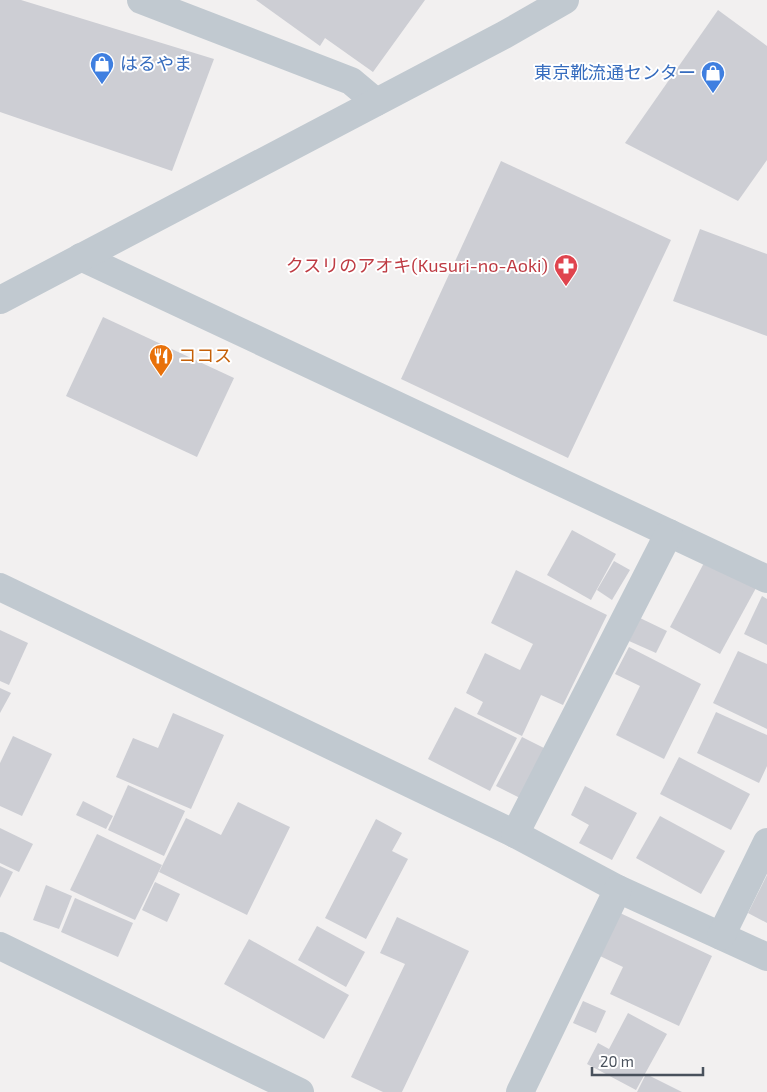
<svg xmlns="http://www.w3.org/2000/svg" width="767" height="1092" font-family="'Exo 2','Noto Sans JP',sans-serif">
	<rect width="100%" height="100%" fill="#f2f0f0"/>
	<!-- building -->
	<g fill="#cdced4">
		<path d="M 0,0 L 21,0 L 214,59 L 172,171 L 0,112 Z"/>
		<path d="M 256,0 L 425,0 L 373,72 L 325,38 L 320,46 Z"/>
		<path d="M 718,10 L 767,46 L 767,160 L 738,201 L 625,143 Z"/>
		<path d="M 501,161 L 671,240 L 568,458 L 401,379 Z"/>
		<path d="M 700,229 L 767,254 L 767,336 L 673,301 Z"/>
		<path d="M 103,317 L 234,378 L 197,457 L 66,396 Z"/>
		<path d="M 572,530 L 616,554 L 591,600 L 547,575 Z"/>
		<path d="M 614,561 L 630,570 L 612,600 L 597,590 Z"/>
		<path d="M 705,561 L 756,588 L 720,654 L 670,627 Z"/>
		<path d="M 516,570 L 607,615 L 563,705 L 541,695 L 522,736 L 477,714 L 483,702 L 466,693 L 485,653 L 520,670 L 533,644 L 491,623 Z"/>
		<path d="M 762,596 L 767,599 L 767,645 L 744,634 Z"/>
		<path d="M 640,618 L 667,631 L 656,653 L 629,641 Z"/>
		<path d="M 0,630 L 28,643 L 9,685 L 0,681 Z"/>
		<path d="M 629,647 L 701,684 L 664,759 L 616,735 L 640,686 L 615,674 Z"/>
		<path d="M 738,651 L 767,664 L 767,729 L 713,703 Z"/>
		<path d="M 0,688 L 11,693 L 0,713 Z"/>
		<path d="M 455,707 L 517,738 L 490,791 L 428,759 Z"/>
		<path d="M 716,712 L 767,735 L 767,766 L 759,783 L 697,753 Z"/>
		<path d="M 173,713 L 224,735 L 191,809 L 116,777 L 133,738 L 158,748 Z"/>
		<path d="M 13,736 L 52,754 L 22,816 L 0,806 L 0,763 Z"/>
		<path d="M 522,737 L 546,749 L 520,798 L 496,786 Z"/>
		<path d="M 679,757 L 750,794 L 731,830 L 660,794 Z"/>
		<path d="M 128,785 L 185,811 L 164,856 L 108,830 Z"/>
		<path d="M 585,786 L 637,813 L 612,860 L 579,843 L 589,825 L 571,815 Z"/>
		<path d="M 83,801 L 113,816 L 106,829 L 76,815 Z"/>
		<path d="M 238,802 L 290,827 L 247,915 L 159,872 L 186,818 L 221,835 Z"/>
		<path d="M 660,816 L 725,851 L 701,894 L 636,858 Z"/>
		<path d="M 376,819 L 402,833 L 392,851 L 408,859 L 366,939 L 325,918 Z"/>
		<path d="M 0,828 L 33,844 L 19,872 L 0,863 Z"/>
		<path d="M 97,834 L 162,865 L 135,920 L 70,890 Z"/>
		<path d="M 0,866 L 13,872 L 0,898 Z"/>
		<path d="M 767,875 L 767,923 L 748,913 Z"/>
		<path d="M 155,882 L 180,894 L 167,922 L 142,910 Z"/>
		<path d="M 46,885 L 72,896 L 59,929 L 33,920 Z"/>
		<path d="M 75,898 L 133,923 L 118,957 L 61,932 Z"/>
		<path d="M 620,913 L 712,956 L 679,1026 L 610,994 L 623,967 L 600,956 Z"/>
		<path d="M 397,917 L 469,951 L 402,1092 L 383,1092 L 351,1077 L 405,964 L 380,953 Z"/>
		<path d="M 317,926 L 365,952 L 346,987 L 298,960 Z"/>
		<path d="M 249,939 L 349,995 L 324,1039 L 224,984 Z"/>
		<path d="M 583,1001 L 606,1011 L 596,1033 L 573,1023 Z"/>
		<path d="M 628,1013 L 667,1034 L 636,1090 L 587,1064 L 598,1043 L 609,1049 Z"/>
		<path d="M 646,1074 L 682,1092 L 637,1092 Z"/>
	</g>
	<g fill="none" stroke-linecap="round" stroke-linejoin="round">
		<!-- minor -->
		<g stroke="#c1c9d0" stroke-width="28">
			<path d="M 141,0 L 351,81 L 376,102"/>
			<path d="M 81,257 L 767,579"/>
			<path d="M 0,587 L 515,834 L 618,889 L 767,957"/>
			<path d="M 515,834 L 669,533"/>
			<path d="M 721,936 L 767,842"/>
			<path d="M 520,1092 L 618,889"/>
		</g>
		<!-- tertiary -->
		<g stroke="#c1c9d0" stroke-width="28">
			<path d="M 0,300 L 504,35 L 565,0"/>
			<path d="M 0,946 L 300,1092"/>
		</g>
	</g>
	<!-- icons -->
	<defs>
		<g id="shop-pin" transform="scale(1.25)"><path d="M0 17L-7.5 6A9.5 9.5 0 1 1 7.5 6Z" fill="#3f7fe0" stroke="#fff"/><path d="M-5-2.5h2.3a2.7 3.5 0 0 1 5.4 0H5L5.5 6h-11ZM-1.5-2.5h3a1.5 2.3 0 0 0-3 0Z" fill="#fff"/></g>
		<g id="pharmacy-pin" transform="scale(1.25)"><path d="M0 17L-7.5 6A9.5 9.5 0 1 1 7.5 6Z" fill="#e0444e" stroke="#fff"/><path d="M-2-6h4v4h4v4h-4v4h-4v-4h-4v-4h4Z" fill="#fff"/></g>
		<g id="restaurant-pin" transform="scale(1.25)"><path d="M0 17L-7.5 6A9.5 9.5 0 1 1 7.5 6Z" fill="#e8710a" stroke="#fff"/><path d="M-5-6h1v4h1v-4h1v4h1v-4h1v5L-1.5 .5V6h-2V.5L-5-1ZM5-6V6H3V1.5H1.5Q1.5-4 5-6Z" fill="#fff"/></g>
	</defs>
	<g fill-rule="evenodd">
		<use href="#shop-pin" x="102" y="64"/>
		<use href="#shop-pin" x="713" y="73"/>
		<use href="#pharmacy-pin" x="566" y="266"/>
		<use href="#restaurant-pin" x="161" y="356"/>
	</g>
	<g text-anchor="middle" stroke-width="4" stroke-linejoin="round" paint-order="stroke">
		<!-- shop labels -->
		<g font-size="18" fill="#366cbe" stroke="#fff" text-anchor="start">
			<text x="120" y="70">はるやま</text>
			<text x="696" y="79" text-anchor="end">東京靴流通センター</text>
		</g>
		<!-- health labels -->
		<g font-size="18" fill="#be3a42" stroke="#fff" text-anchor="end">
			<text x="548" y="272">クスリのアオキ(Kusuri-no-Aoki)</text>
		</g>
		<!-- food labels -->
		<g font-size="18" fill="#c56008" stroke="#fff" text-anchor="start">
			<text x="178" y="362">ココス</text>
		</g>
	</g>
	<!-- scale -->
	<path d="M592 1067v8h111v-8" fill="none" stroke="#49515c" stroke-width="2.5"/>
	<text x="600" y="1067" font-size="15" fill="#49515c" stroke="#ffffff" stroke-width="4" paint-order="stroke">20 m</text>
</svg>
